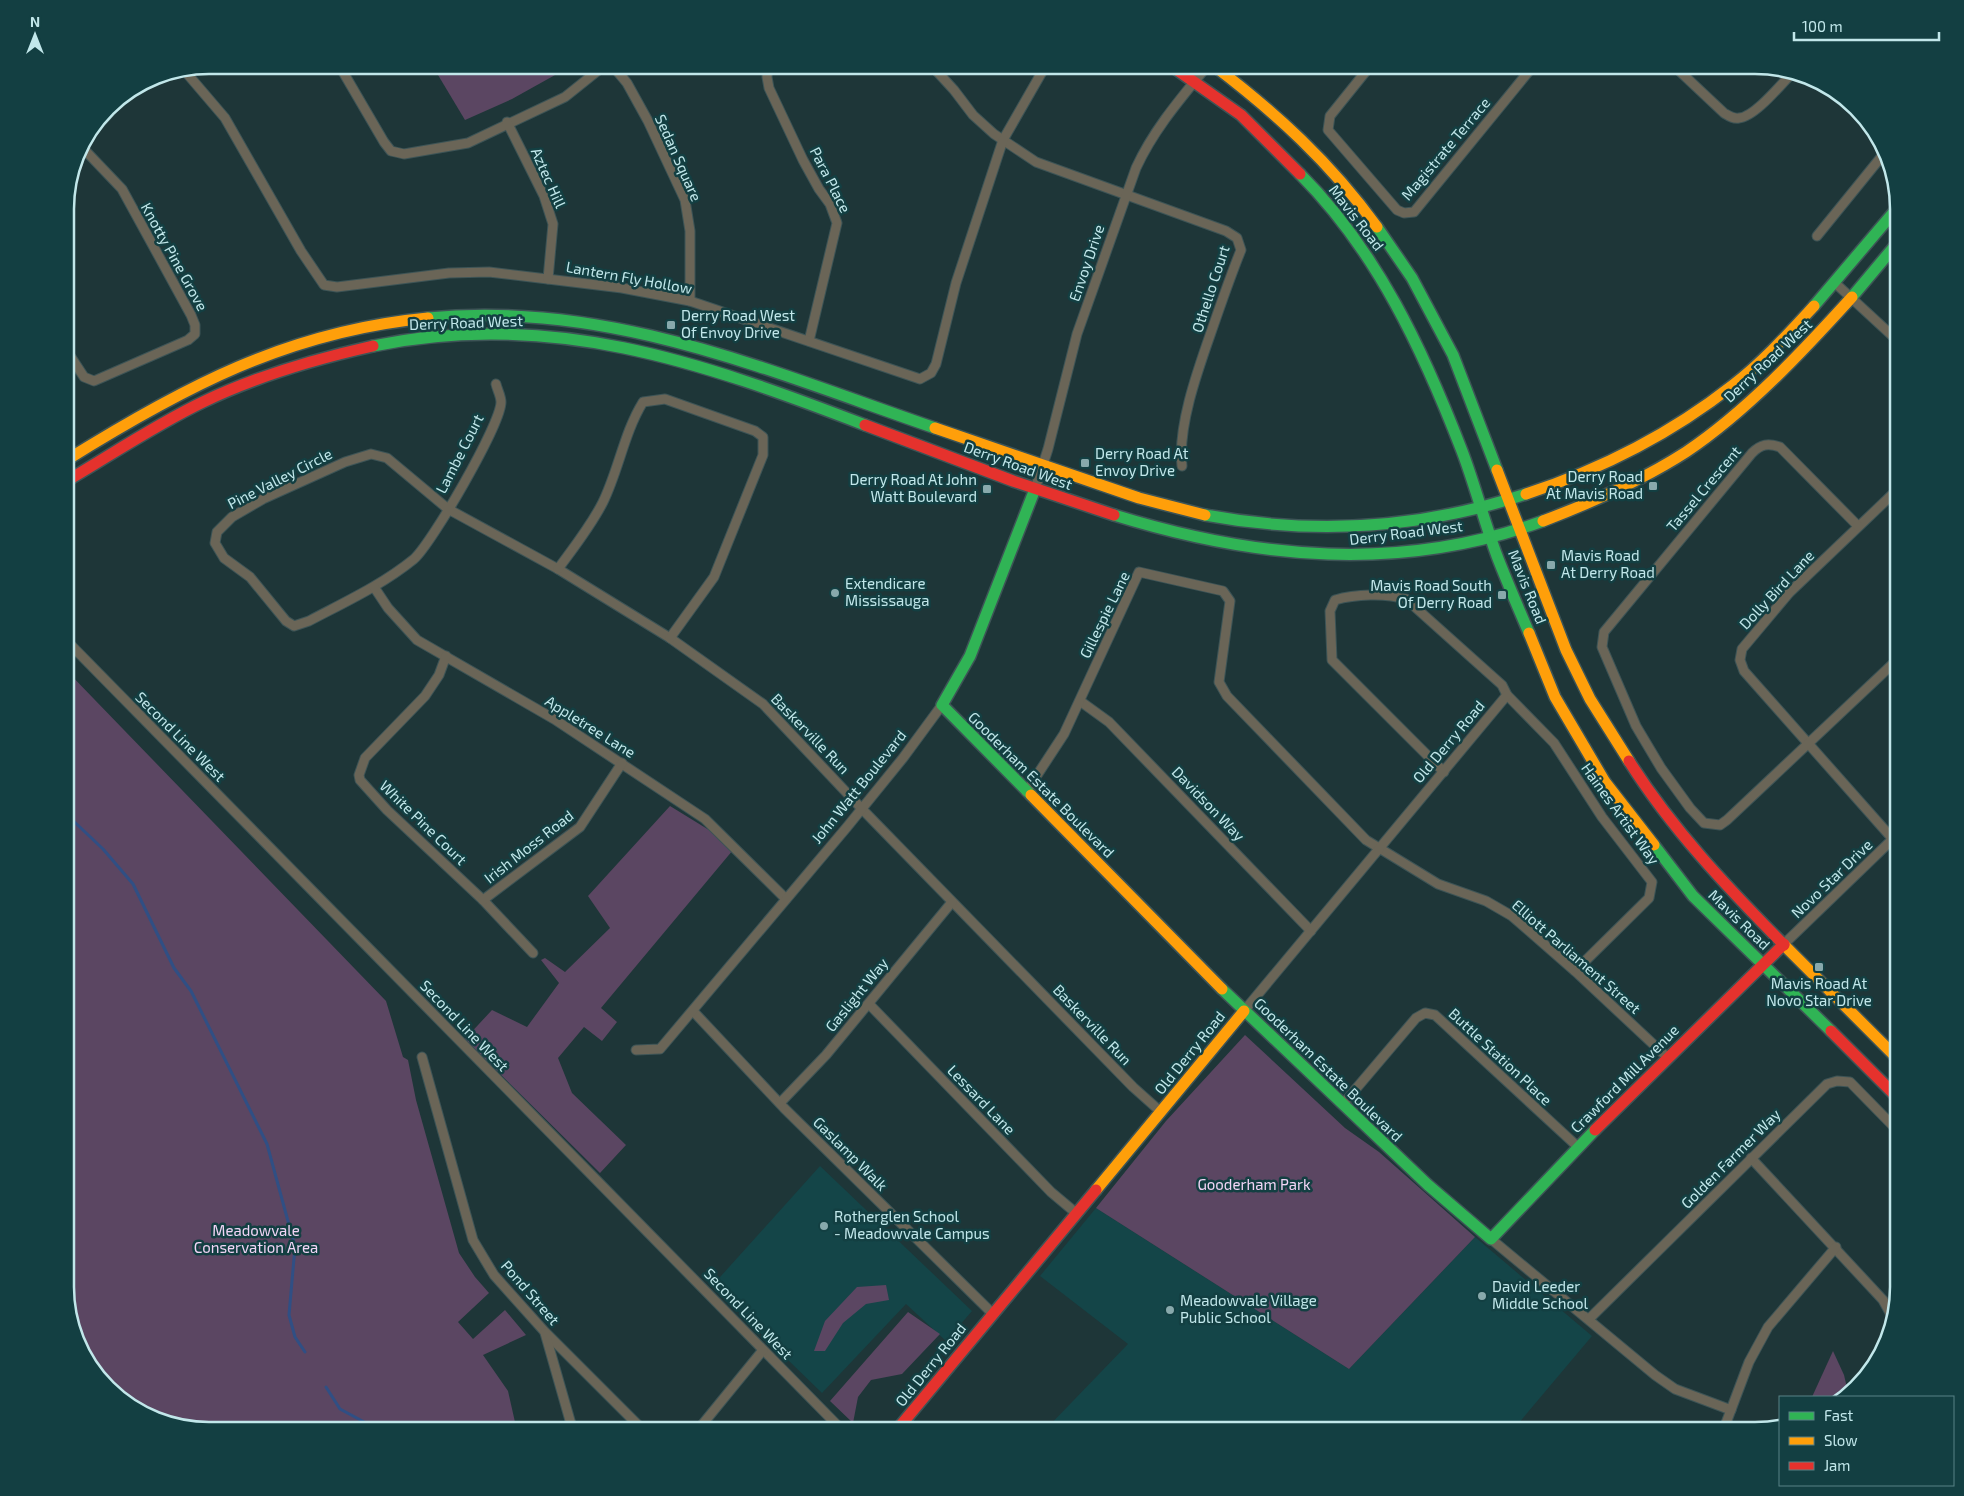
<svg xmlns="http://www.w3.org/2000/svg" width="1964" height="1496" font-family="'Exo 2',sans-serif">
	<rect width="100%" height="100%" fill="#1e3638"/>
	<!-- built -->
	<g fill="#144548">
		<path d="M 820,1166 L 972,1311 L 946,1341 L 906,1304 L 822,1393 L 712,1286 Z"/>
		<path d="M 1096,1208 L 1349,1369 L 1475,1237 L 1592,1336 L 1512,1431 L 1044,1431 L 1128,1344 L 1040,1276 Z"/>
	</g>
	<!-- green -->
	<g fill="#5b4662">
		<path d="M 432,65 L 573,65 L 512,99 L 465,120 Z"/>
		<path d="M 65,669 L 386,1001 L 403,1057 L 408,1060 L 416,1100 L 459,1253 L 475,1277 L 489,1293 L 458,1322 L 473,1339 L 505,1310 L 526,1335 L 483,1355 L 508,1391 L 517,1431 L 208,1431 L 162,1423 L 121,1401 L 80,1351 L 65,1296 Z"/>
		<path d="M 670,806 L 709,830 L 733,850 L 601,1008 L 617,1022 L 602,1041 L 584,1027 L 558,1058 L 572,1093 L 626,1145 L 600,1173 L 465,1039 L 492,1010 L 527,1027 L 559,983 L 541,960 L 545,958 L 565,972 L 610,928 L 588,896 Z"/>
		<path d="M 1245,1035 L 1345,1128 L 1379,1152 L 1475,1237 L 1349,1369 L 1096,1208 L 1166,1121 Z"/>
		<path d="M 886,1285 L 889,1300 L 866,1304 L 843,1323 L 825,1351 L 814,1351 L 825,1321 L 857,1287 Z"/>
		<path d="M 908,1312 L 940,1334 L 902,1374 L 871,1380 L 858,1397 L 853,1423 L 830,1401 Z"/>
		<path d="M 1833,1351 L 1844,1375 L 1848,1392 L 1842,1397 L 1812,1397 Z"/>
	</g>
	<g fill="none" stroke-linecap="round" stroke-linejoin="round">
		<!-- stream -->
		<g stroke="#304f84" stroke-width="3">
			<path d="M 65,813 L 103,849 L 133,884 L 174,968 L 191,991 L 267,1144 L 295,1247 L 289,1315 L 295,1337 L 305,1352"/>
			<path d="M 326,1387 L 340,1409 L 381,1431"/>
		</g>
		<!-- street casing -->
		<g stroke="#3d5456" stroke-width="11">
			<g id="street">
				<path d="M 339,65 L 384,142 L 391,151 L 404,154 L 468,143 L 565,97 L 605,65"/>
				<path d="M 612,65 L 627,83 L 648,121 L 685,200 L 690,231 L 690,301"/>
				<path d="M 768,65 L 767,77 L 769,88 L 803,160 L 819,189 L 830,204 L 837,223 L 809,341"/>
				<path d="M 931,65 L 954,90 L 973,115 L 994,134 L 1036,162 L 1226,231 L 1237,238 L 1241,250 C 1232,272 1224,295 1216,318 C 1202,359 1177,422 1182,466"/>
				<path d="M 1371,65 L 1330,116 L 1328,130 L 1397,210 L 1404,213 L 1414,212 L 1534,65"/>
				<path d="M 1673,65 L 1724,113 C 1729,116 1733,119 1739,118 C 1755,117 1782,83 1794,71"/>
				<path d="M 184,70 L 225,118 L 301,251 L 324,285 L 337,287 L 449,273 L 489,272 L 622,288 L 690,301 L 920,379 L 931,373 L 936,364 L 956,283 L 1003,140 L 1046,65"/>
				<path d="M 507,122 L 544,196 L 553,224 L 548,279"/>
				<path d="M 81,144 L 128,92"/>
				<path d="M 1817,236 L 1886,151"/>
				<path d="M 1834,282 L 1899,342"/>
				<path d="M 65,348 L 84,377 L 94,381 L 188,340 L 195,334 L 195,325 L 191,315 L 122,189 L 80,145"/>
				<path d="M 496,384 C 497,389 501,396 501,402 C 501,424 432,543 414,559 C 382,585 345,602 309,621 L 294,626 L 286,621 L 250,577 L 224,558 L 215,543 L 217,532 L 232,517 L 263,499 L 345,462 L 371,454 L 387,458 L 448,509 L 558,569 L 670,638 L 763,704 L 862,809 L 1133,1087 L 1161,1112"/>
				<path d="M 1899,488 L 1789,593 L 1742,649 L 1740,660 L 1744,671 L 1899,846"/>
				<path d="M 1035,489 L 1048,449 L 1077,334 L 1136,168 C 1154,129 1181,98 1208,65"/>
				<path d="M 1858,526 L 1780,447 C 1768,443 1761,444 1752,453 L 1604,632 L 1602,647 L 1636,726 L 1661,768 L 1690,808 L 1704,823 L 1720,825 L 1727,820 L 1899,658"/>
				<path d="M 558,569 C 574,547 591,526 603,502 C 619,469 624,433 643,402 L 665,399 L 755,431 L 763,437 L 763,455 L 714,577 L 670,638"/>
				<path d="M 374,587 L 388,608 L 417,640 L 554,719 L 705,819 L 786,899"/>
				<path d="M 65,639 L 843,1431"/>
				<path d="M 446,656 L 439,675 L 425,696 L 365,758 L 359,775 L 360,780 L 387,810 L 483,900 L 533,953"/>
				<path d="M 1080,701 L 1109,722 L 1311,931"/>
				<path d="M 1444,772 L 1332,660 L 1330,611 L 1335,600 C 1355,594 1386,593 1406,599 L 1502,685 L 1507,695 L 1554,743 L 1602,817 L 1652,882 L 1649,898 L 1575,971"/>
				<path d="M 1026,792 L 1064,734 L 1139,572 L 1223,591 L 1230,601 L 1219,682 L 1227,696 L 1366,840 L 1438,884 L 1486,901 L 1512,916 L 1575,971 L 1668,1058"/>
				<path d="M 483,900 L 580,827 L 622,763"/>
				<path d="M 1784,944 L 1899,833"/>
				<path d="M 869,1004 L 1051,1192 L 1076,1213"/>
				<path d="M 693,1011 L 784,1108 L 992,1313"/>
				<path d="M 1244,1011 L 1507,695"/>
				<path d="M 636,1050 L 660,1049 L 847,827 L 903,758 L 942,705"/>
				<path d="M 422,1057 L 473,1240 L 494,1275 L 545,1332 L 644,1431"/>
				<path d="M 780,1103 L 826,1055 L 952,902"/>
				<path d="M 1343,1104 L 1416,1018 L 1425,1013 L 1435,1015 L 1578,1147"/>
				<path d="M 1751,1158 L 1883,1300 L 1894,1320"/>
				<path d="M 1491,1239 L 1655,1375 L 1675,1389 L 1731,1410"/>
				<path d="M 1589,1319 L 1827,1084 L 1837,1081 L 1850,1082 L 1899,1132"/>
				<path d="M 545,1333 L 573,1431"/>
				<path d="M 697,1431 L 763,1350"/>
				<path d="M 1723,1431 L 1749,1362 L 1768,1327 L 1836,1247"/>
			</g>
		</g>
		<!-- fast casing -->
		<g stroke="#3d5456" stroke-width="14">
			<g id="fast">
				<path d="M 1300,174 C 1377,251 1423,350 1462,451 C 1475,485 1484,521 1497,556 C 1507,582 1518,607 1529,633"/>
				<path d="M 1377,227 L 1412,278 L 1453,355 L 1497,470"/>
				<path d="M 1852,297 L 1899,241"/>
				<path d="M 1814,306 L 1899,206"/>
				<path d="M 428,318 C 608,300 769,371 935,428"/>
				<path d="M 373,346 C 551,309 701,362 865,425"/>
				<path d="M 1114,515 C 1256,559 1400,573 1543,521"/>
				<path d="M 1205,515 C 1313,535 1421,529 1526,494"/>
				<path d="M 1031,795 L 942,705 L 970,656 L 1035,489"/>
				<path d="M 1654,845 L 1693,896 L 1831,1031"/>
				<path d="M 1222,989 L 1428,1185 L 1491,1239 L 1595,1130"/>
			</g>
		</g>
		<!-- slow casing -->
		<g stroke="#3d5456" stroke-width="14">
			<g id="slow">
				<path d="M 1213,65 C 1276,113 1330,162 1377,227"/>
				<path d="M 935,428 L 1139,498 L 1205,515"/>
				<path d="M 65,461 C 182,388 288,331 428,318"/>
				<path d="M 1497,470 L 1566,650 L 1590,699 L 1629,761"/>
				<path d="M 1526,494 C 1599,470 1672,433 1733,385 C 1763,362 1789,333 1814,306"/>
				<path d="M 1543,521 C 1593,502 1641,481 1686,452 C 1747,411 1803,351 1852,297"/>
				<path d="M 1529,633 L 1555,697 L 1605,782 L 1654,845"/>
				<path d="M 1031,795 L 1222,989"/>
				<path d="M 1784,945 L 1899,1060"/>
				<path d="M 1096,1190 L 1244,1011"/>
			</g>
		</g>
		<!-- jam casing -->
		<g stroke="#3d5456" stroke-width="14">
			<g id="jam">
				<path d="M 1170,65 L 1241,115 L 1300,174"/>
				<path d="M 865,425 L 1013,481 L 1114,515"/>
				<path d="M 65,482 C 111,455 155,425 203,402 C 257,376 315,359 373,346"/>
				<path d="M 1629,761 C 1672,829 1727,887 1784,945"/>
				<path d="M 1831,1031 L 1899,1099"/>
				<path d="M 1595,1130 L 1784,944"/>
				<path d="M 896,1431 L 1096,1190"/>
			</g>
		</g>
		<!-- street -->
		<use href="#street" stroke="#6a6557" stroke-width="9"/>
		<!-- fast -->
		<use href="#fast" stroke="#30b455" stroke-width="11"/>
		<!-- slow -->
		<use href="#slow" stroke="#ff9f0a" stroke-width="11"/>
		<!-- jam -->
		<use href="#jam" stroke="#e5322d" stroke-width="11"/>
	</g>
	<!-- markers -->
	<g fill="#88a9ac" stroke="#133f42" stroke-width="2">
		<rect x="666" y="320" width="10" height="10" rx="2.5"/>
		<rect x="1080" y="458" width="10" height="10" rx="2.5"/>
		<rect x="1648" y="481" width="10" height="10" rx="2.5"/>
		<rect x="982" y="484" width="10" height="10" rx="2.5"/>
		<rect x="1546" y="560" width="10" height="10" rx="2.5"/>
		<circle cx="835" cy="593" r="5"/>
		<rect x="1497" y="590" width="10" height="10" rx="2.5"/>
		<rect x="1814" y="962" width="10" height="10" rx="2.5"/>
		<circle cx="824" cy="1226" r="5"/>
		<circle cx="1482" cy="1296" r="5"/>
		<circle cx="1170" cy="1310" r="5"/>
	</g>
	<g text-anchor="middle" stroke-width="5" stroke-linejoin="round" paint-order="stroke">
		<!-- street labels -->
		<g font-size="15" fill="#c1e7ea" stroke="#133f42">
			<text transform="translate(1446 149) rotate(-50)" y="5">Magistrate Terrace</text>
			<text transform="translate(678 158) rotate(66)" y="5">Sedan Square</text>
			<text transform="translate(548 178) rotate(66)" y="5">Aztec Hill</text>
			<text transform="translate(830 180) rotate(63)" y="5">Para Place</text>
			<text transform="translate(1356 218) rotate(52)" y="5">Mavis Road</text>
			<text transform="translate(174 257) rotate(61)" y="5">Knotty Pine Grove</text>
			<text transform="translate(1087 263) rotate(-71)" y="5">Envoy Drive</text>
			<text transform="translate(629 278) rotate(10)" y="5">Lantern Fly Hollow</text>
			<text transform="translate(1211 289) rotate(-72)" y="5">Othello Court</text>
			<text transform="translate(466 323) rotate(-2)" y="5">Derry Road West</text>
			<text transform="translate(1768 361) rotate(-43)" y="5">Derry Road West</text>
			<text transform="translate(460 454) rotate(-63)" y="5">Lambe Court</text>
			<text transform="translate(1018 466) rotate(20)" y="5">Derry Road West</text>
			<text transform="translate(280 479) rotate(-27)" y="5">Pine Valley Circle</text>
			<text transform="translate(1704 489) rotate(-50)" y="5">Tassel Crescent</text>
			<text transform="translate(1406 533) rotate(-7)" y="5">Derry Road West</text>
			<text transform="translate(1527 587) rotate(68)" y="5">Mavis Road</text>
			<text transform="translate(1777 590) rotate(-47)" y="5">Dolly Bird Lane</text>
			<text transform="translate(1105 615) rotate(-64)" y="5">Gillespie Lane</text>
			<text transform="translate(590 727) rotate(32)" y="5">Appletree Lane</text>
			<text transform="translate(810 734) rotate(46)" y="5">Baskerville Run</text>
			<text transform="translate(180 737) rotate(45)" y="5">Second Line West</text>
			<text transform="translate(1449 742) rotate(-50)" y="5">Old Derry Road</text>
			<text transform="translate(1041 785) rotate(45)" y="5">Gooderham Estate Boulevard</text>
			<text transform="translate(859 787) rotate(-51)" y="5">John Watt Boulevard</text>
			<text transform="translate(1208 804) rotate(46)" y="5">Davidson Way</text>
			<text transform="translate(1620 814) rotate(54)" y="5">Haines Artist Way</text>
			<text transform="translate(423 823) rotate(44)" y="5">White Pine Court</text>
			<text transform="translate(529 847) rotate(-38)" y="5">Irish Moss Road</text>
			<text transform="translate(1832 879) rotate(-44)" y="5">Novo Star Drive</text>
			<text transform="translate(1739 920) rotate(44)" y="5">Mavis Road</text>
			<text transform="translate(1576 957) rotate(41)" y="5">Elliott Parliament Street</text>
			<text transform="translate(857 995) rotate(-51)" y="5">Gaslight Way</text>
			<text transform="translate(1092 1025) rotate(46)" y="5">Baskerville Run</text>
			<text transform="translate(464 1026) rotate(46)" y="5">Second Line West</text>
			<text transform="translate(1190 1053) rotate(-51)" y="5">Old Derry Road</text>
			<text transform="translate(1500 1057) rotate(43)" y="5">Buttle Station Place</text>
			<text transform="translate(1328 1070) rotate(44)" y="5">Gooderham Estate Boulevard</text>
			<text transform="translate(1625 1079) rotate(-45)" y="5">Crawford Mill Avenue</text>
			<text transform="translate(981 1100) rotate(46)" y="5">Lessard Lane</text>
			<text transform="translate(850 1154) rotate(45)" y="5">Gaslamp Walk</text>
			<text transform="translate(1731 1159) rotate(-45)" y="5">Golden Farmer Way</text>
			<text transform="translate(530 1293) rotate(49)" y="5">Pond Street</text>
			<text transform="translate(748 1314) rotate(46)" y="5">Second Line West</text>
			<text transform="translate(931 1365) rotate(-51)" y="5">Old Derry Road</text>
		</g>
		<!-- poi labels -->
		<g font-size="15" fill="#c1e7ea" stroke="#133f42" text-anchor="start">
			<text x="681" y="321">Derry Road West<tspan x="681" dy="17">Of Envoy Drive</tspan></text>
			<text x="1095" y="459">Derry Road At<tspan x="1095" dy="17">Envoy Drive</tspan></text>
			<text x="1643" y="482" text-anchor="end">Derry Road<tspan x="1643" dy="17">At Mavis Road</tspan></text>
			<text x="977" y="485" text-anchor="end">Derry Road At John<tspan x="977" dy="17">Watt Boulevard</tspan></text>
			<text x="1561" y="561">Mavis Road<tspan x="1561" dy="17">At Derry Road</tspan></text>
			<text x="845" y="589">Extendicare<tspan x="845" dy="17">Mississauga</tspan></text>
			<text x="1492" y="591" text-anchor="end">Mavis Road South<tspan x="1492" dy="17">Of Derry Road</tspan></text>
			<text x="1819" y="989" text-anchor="middle">Mavis Road At<tspan x="1819" dy="17">Novo Star Drive</tspan></text>
			<text x="834" y="1222">Rotherglen School<tspan x="834" dy="17">- Meadowvale Campus</tspan></text>
			<text x="1492" y="1292">David Leeder<tspan x="1492" dy="17">Middle School</tspan></text>
			<text x="1180" y="1306">Meadowvale Village<tspan x="1180" dy="17">Public School</tspan></text>
		</g>
		<!-- park labels -->
		<g font-size="15" fill="#f2d5f6" stroke="#133f42">
			<text x="1254" y="1190">Gooderham Park</text>
			<text x="256" y="1236">Meadowvale<tspan x="256" dy="17">Conservation Area</tspan></text>
		</g>
	</g>
	<!-- crop -->
	<path d="M0 0H1964V1496H0ZM209 74H1755A135 135 0 0 1 1890 209V1287A135 135 0 0 1 1755 1422H209A135 135 0 0 1 74 1287V209A135 135 0 0 1 209 74Z" fill="#133f42" fill-rule="evenodd"/>
	<path fill="none" stroke="#c1e7ea" stroke-width="2.5" d="M209 74H1755A135 135 0 0 1 1890 209V1287A135 135 0 0 1 1755 1422H209A135 135 0 0 1 74 1287V209A135 135 0 0 1 209 74Z"/>
	<!-- legend -->
	<rect x="1779" y="1396" width="175" height="90" fill="#133f42" stroke="#598285"/>
	<rect x="1789" y="1412" width="25" height="8" fill="#30b455" stroke="#598285"/>
	<text x="1824" y="1421" font-size="15" fill="#c1e7ea">Fast</text>
	<rect x="1789" y="1437" width="25" height="8" fill="#ff9f0a" stroke="#598285"/>
	<text x="1824" y="1446" font-size="15" fill="#c1e7ea">Slow</text>
	<rect x="1789" y="1462" width="25" height="8" fill="#e5322d" stroke="#598285"/>
	<text x="1824" y="1471" font-size="15" fill="#c1e7ea">Jam</text>
	<!-- north arrow -->
	<g transform="translate(35 35)" stroke="#133f42" stroke-width="4" paint-order="stroke">
	<path d="M0-4L9 19L0 12L-9 19Z" fill="#c1e7ea"/>
	<text y="-8" font-size="14" font-weight="bold" text-anchor="middle" fill="#c1e7ea">N</text>
	</g>
	<!-- scale -->
	<path d="M1794 32v8h145v-8" fill="none" stroke="#c1e7ea" stroke-width="2.5"/>
	<text x="1802" y="32" font-size="15" fill="#c1e7ea" stroke="#133f42" stroke-width="4" paint-order="stroke">100 m</text>
</svg>
